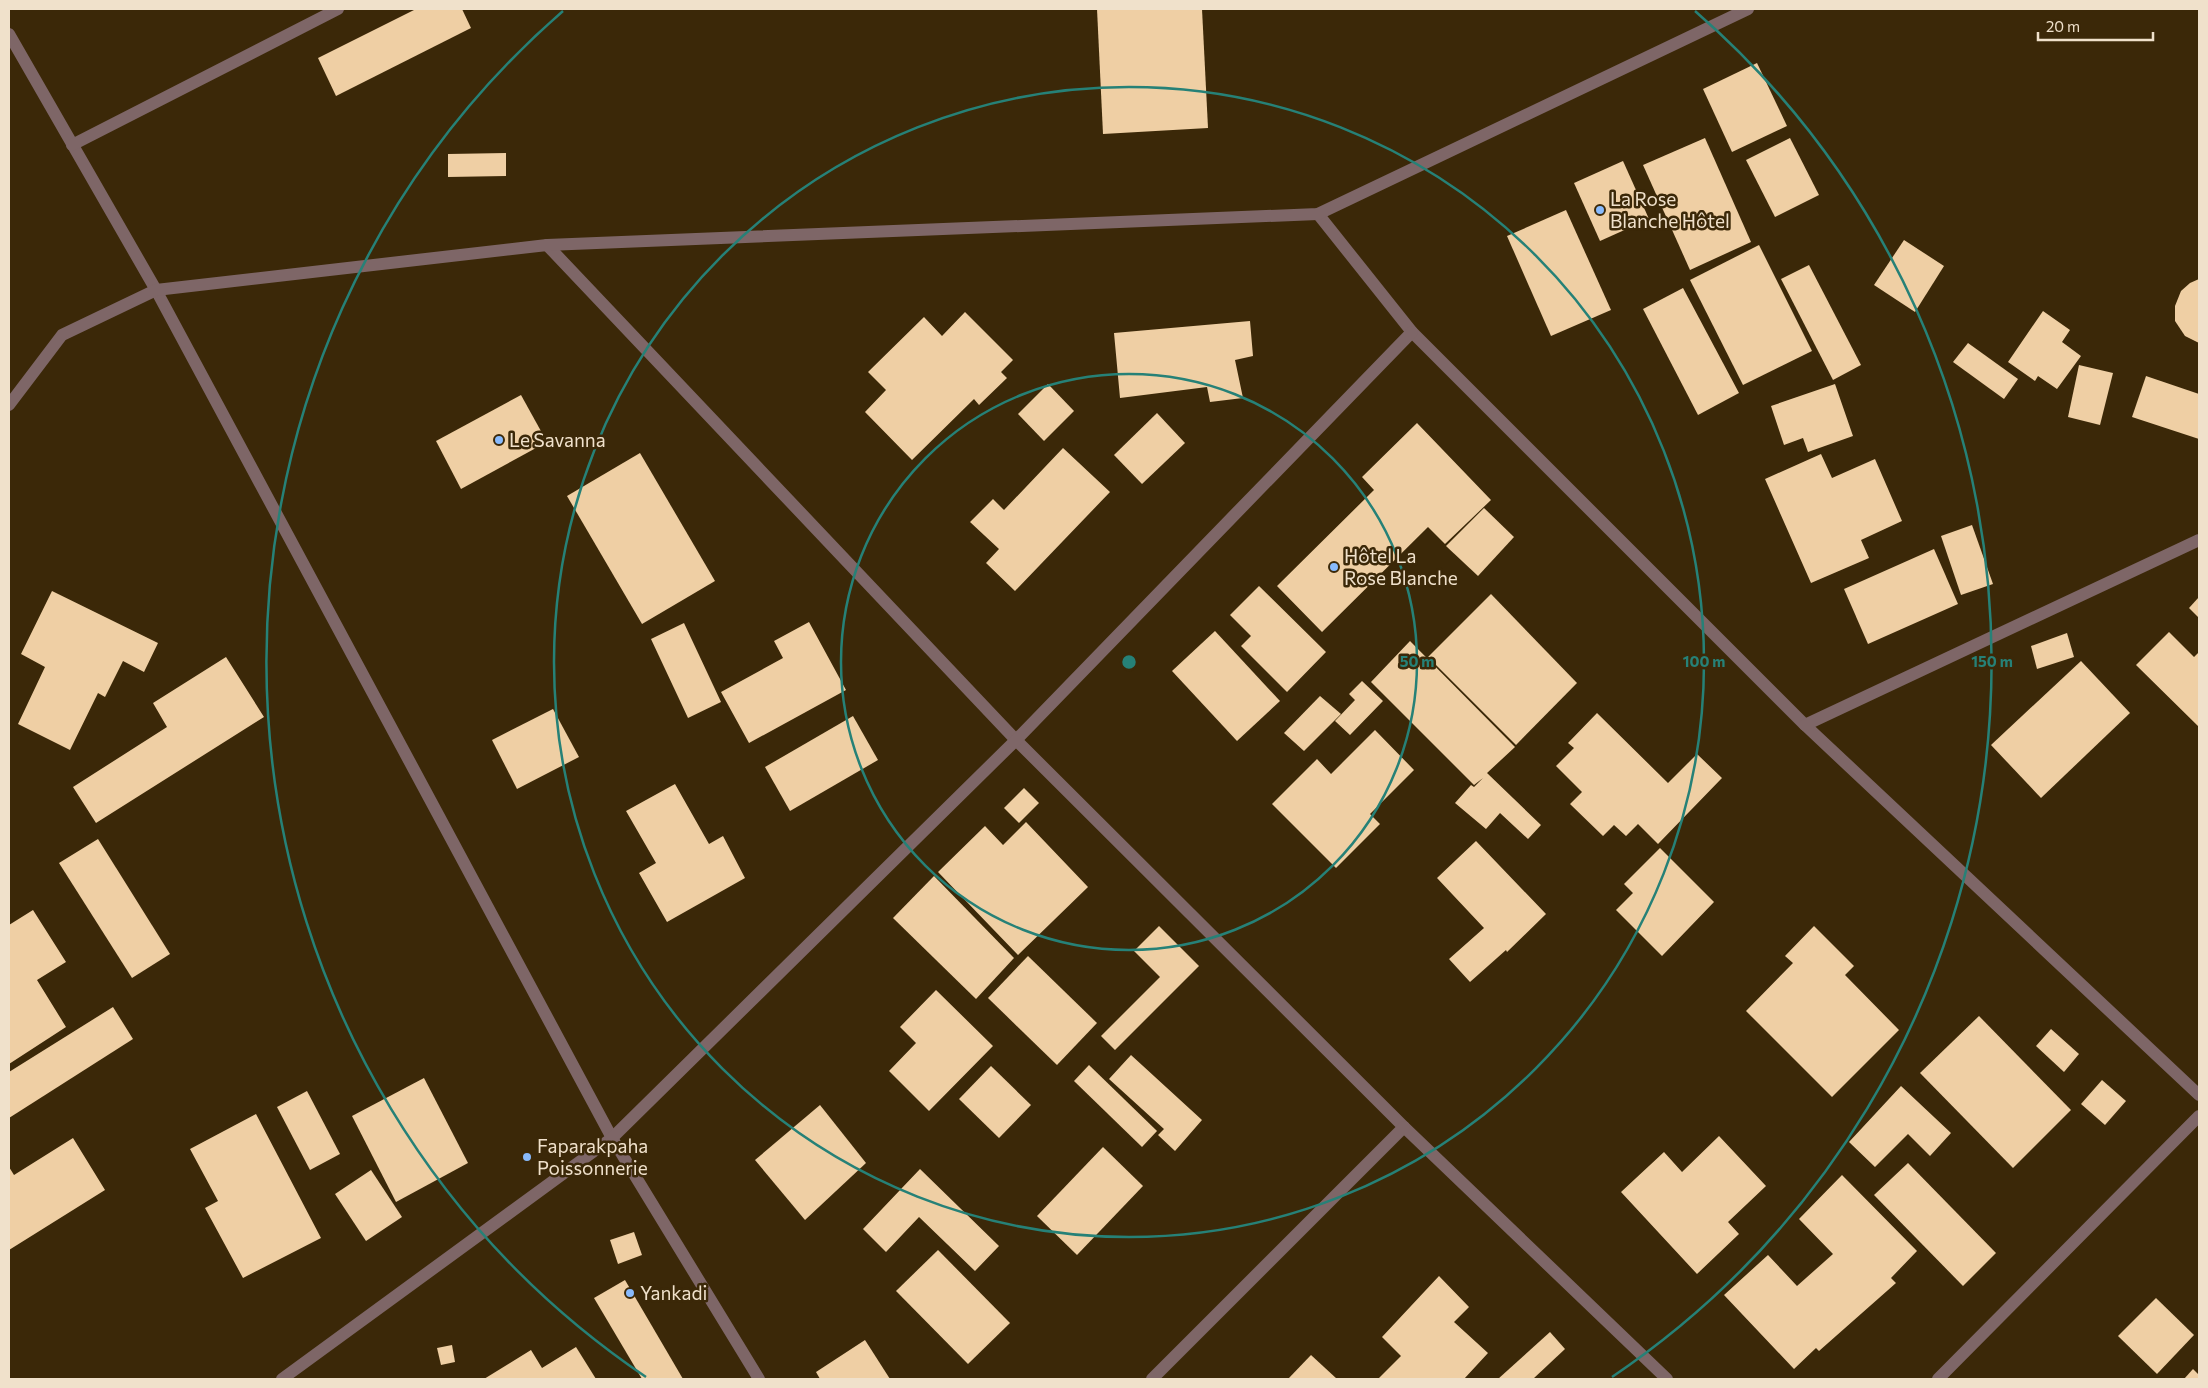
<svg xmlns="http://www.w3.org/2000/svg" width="2208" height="1388" font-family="Commissioner,sans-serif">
	<rect width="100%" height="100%" fill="#3b2808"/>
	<!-- building -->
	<g fill="#efcfa4">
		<path d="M 416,9 L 462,9 L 471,28 L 336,96 L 318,58 Z"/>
		<path d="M 1097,9 L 1202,9 L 1208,128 L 1103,134 Z"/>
		<path d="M 1757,63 L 1787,126 L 1732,152 L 1703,89 Z"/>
		<path d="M 1705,138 L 1751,242 L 1690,270 L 1643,165 Z"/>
		<path d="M 1790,138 L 1819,195 L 1775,217 L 1746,160 Z"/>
		<path d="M 506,153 L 506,176 L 448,177 L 448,154 Z"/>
		<path d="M 1623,161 L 1649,219 L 1600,241 L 1574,183 Z"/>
		<path d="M 1566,210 L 1611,310 L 1551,336 L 1507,236 Z"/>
		<path d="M 1904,240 L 1944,266 L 1915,312 L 1874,285 Z"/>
		<path d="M 1759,245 L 1812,351 L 1743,385 L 1690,280 Z"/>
		<path d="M 1809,265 L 1861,365 L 1833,380 L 1781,279 Z"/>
		<path d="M 2199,279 L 2199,343 L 2185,336 L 2175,321 L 2175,306 L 2181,291 L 2190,283 Z"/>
		<path d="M 1683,288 L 1739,393 L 1698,415 L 1643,309 Z"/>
		<path d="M 2043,311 L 2070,330 L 2062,342 L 2081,356 L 2057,389 L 2038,376 L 2035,381 L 2008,362 Z"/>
		<path d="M 965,312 L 1013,360 L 1001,372 L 1007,378 L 979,405 L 974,399 L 912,460 L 865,412 L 886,390 L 868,372 L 924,317 L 942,336 Z"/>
		<path d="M 1250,321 L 1253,356 L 1235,360 L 1243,398 L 1210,402 L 1207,387 L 1120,398 L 1114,333 Z"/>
		<path d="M 1968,343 L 2018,379 L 2004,399 L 1953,362 Z"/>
		<path d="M 2079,365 L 2113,373 L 2100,425 L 2068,417 Z"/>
		<path d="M 2146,376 L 2199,394 L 2199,439 L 2132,417 Z"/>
		<path d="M 1048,384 L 1074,411 L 1044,441 L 1018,414 Z"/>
		<path d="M 1835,384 L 1853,436 L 1808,452 L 1803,438 L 1784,445 L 1771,406 Z"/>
		<path d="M 521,395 L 547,442 L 461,489 L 436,441 Z"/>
		<path d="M 1157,413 L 1185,443 L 1142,484 L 1114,455 Z"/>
		<path d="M 1417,423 L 1491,500 L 1445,544 L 1428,527 L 1322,632 L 1277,586 L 1374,490 L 1362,477 Z"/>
		<path d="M 1063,448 L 1110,492 L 1015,591 L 986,563 L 999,549 L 970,522 L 993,499 L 1004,510 Z"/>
		<path d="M 640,453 L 715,581 L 642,624 L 567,496 Z"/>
		<path d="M 1821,454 L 1832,478 L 1875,459 L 1902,521 L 1861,540 L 1869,558 L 1811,583 L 1765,479 Z"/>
		<path d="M 1484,508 L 1514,537 L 1478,576 L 1446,546 Z"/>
		<path d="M 1972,525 L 1993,584 L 1961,595 L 1941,536 Z"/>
		<path d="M 1934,549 L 1958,604 L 1868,644 L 1844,589 Z"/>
		<path d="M 1259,586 L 1326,652 L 1287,692 L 1241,646 L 1251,636 L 1230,615 Z"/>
		<path d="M 52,591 L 158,643 L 144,672 L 123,661 L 105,697 L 98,693 L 70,750 L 18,724 L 45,667 L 21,654 Z"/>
		<path d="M 1491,594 L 1577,683 L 1516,745 L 1428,657 Z"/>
		<path d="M 2199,597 L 2199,618 L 2189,608 Z"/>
		<path d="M 809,622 L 846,690 L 749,743 L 721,692 L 783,658 L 774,641 Z"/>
		<path d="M 684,623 L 721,702 L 688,718 L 651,639 Z"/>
		<path d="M 1215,631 L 1280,701 L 1237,741 L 1172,671 Z"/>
		<path d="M 2169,632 L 2194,657 L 2199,652 L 2199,727 L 2136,665 Z"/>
		<path d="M 2067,633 L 2074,657 L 2037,669 L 2031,646 Z"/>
		<path d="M 1410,641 L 1515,747 L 1487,773 L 1541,825 L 1528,839 L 1500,813 L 1486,829 L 1455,803 L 1471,785 L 1474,787 L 1483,778 L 1474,785 L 1371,682 Z"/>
		<path d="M 226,657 L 264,717 L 96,823 L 73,787 L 167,727 L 153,703 Z"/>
		<path d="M 2081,661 L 2130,713 L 2041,798 L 1991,745 Z"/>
		<path d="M 1362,681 L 1383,701 L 1350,735 L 1335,721 L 1355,700 L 1349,694 Z"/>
		<path d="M 1320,696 L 1341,714 L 1304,751 L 1284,733 Z"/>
		<path d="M 553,709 L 579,757 L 517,789 L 492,740 Z"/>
		<path d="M 1597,713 L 1668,783 L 1697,754 L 1722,778 L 1658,844 L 1638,824 L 1626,836 L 1614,825 L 1603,836 L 1570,804 L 1582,792 L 1556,766 L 1574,748 L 1568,743 Z"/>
		<path d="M 853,716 L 878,760 L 790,811 L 765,767 Z"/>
		<path d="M 1375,730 L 1414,770 L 1370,814 L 1380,824 L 1336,868 L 1272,804 L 1317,759 L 1331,774 Z"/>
		<path d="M 675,784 L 709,844 L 723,836 L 745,878 L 667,922 L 639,873 L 656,863 L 626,811 Z"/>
		<path d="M 1024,788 L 1039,803 L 1019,823 L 1004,808 Z"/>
		<path d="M 1026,822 L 1088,887 L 1018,955 L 938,872 L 985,826 L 1003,845 Z"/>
		<path d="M 98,839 L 170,954 L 132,978 L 59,863 Z"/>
		<path d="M 1476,841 L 1546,914 L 1507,952 L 1506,950 L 1470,982 L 1449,959 L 1484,928 L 1437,878 Z"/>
		<path d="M 1660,848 L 1714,902 L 1662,956 L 1616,910 L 1633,893 L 1624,884 Z"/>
		<path d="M 934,876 L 1014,958 L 976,999 L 893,918 Z"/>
		<path d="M 33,910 L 66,962 L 37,980 L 66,1027 L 9,1064 L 9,925 Z"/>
		<path d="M 1159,926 L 1199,966 L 1115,1050 L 1101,1036 L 1160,977 L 1134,951 Z"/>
		<path d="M 1814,926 L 1854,966 L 1845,975 L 1899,1030 L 1832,1097 L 1746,1011 L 1793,963 L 1785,956 Z"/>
		<path d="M 1028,956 L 1097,1023 L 1057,1065 L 988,998 Z"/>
		<path d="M 936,990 L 993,1046 L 929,1111 L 889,1071 L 916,1043 L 900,1027 Z"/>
		<path d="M 113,1007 L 133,1039 L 9,1118 L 9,1072 Z"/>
		<path d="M 1979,1016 L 2071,1110 L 2013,1168 L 1920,1073 Z"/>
		<path d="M 2051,1029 L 2079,1054 L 2064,1072 L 2036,1046 Z"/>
		<path d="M 1131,1055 L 1202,1120 L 1175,1151 L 1158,1135 L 1164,1129 L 1109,1079 Z"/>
		<path d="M 1089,1065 L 1157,1131 L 1142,1147 L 1074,1081 Z"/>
		<path d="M 991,1066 L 1031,1105 L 999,1138 L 959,1099 Z"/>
		<path d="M 424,1078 L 468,1163 L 396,1202 L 352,1116 Z"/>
		<path d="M 2102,1080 L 2126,1101 L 2105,1125 L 2081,1104 Z"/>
		<path d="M 1901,1086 L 1951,1133 L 1930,1156 L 1908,1134 L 1875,1167 L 1849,1142 Z"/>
		<path d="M 307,1091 L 340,1154 L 310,1170 L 277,1107 Z"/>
		<path d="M 820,1105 L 866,1163 L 805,1220 L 755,1160 Z"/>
		<path d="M 256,1114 L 321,1238 L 243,1278 L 205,1208 L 218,1201 L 190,1149 Z"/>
		<path d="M 1719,1136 L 1766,1186 L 1728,1222 L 1739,1234 L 1697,1274 L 1621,1192 L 1664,1152 L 1682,1172 Z"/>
		<path d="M 73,1138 L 105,1190 L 9,1250 L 9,1167 L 14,1175 Z"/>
		<path d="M 1103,1147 L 1143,1186 L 1077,1255 L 1037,1216 Z"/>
		<path d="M 1908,1163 L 1996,1253 L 1963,1286 L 1874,1195 Z"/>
		<path d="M 920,1169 L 999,1246 L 975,1271 L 919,1217 L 886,1252 L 863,1229 Z"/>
		<path d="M 371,1170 L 402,1217 L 366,1241 L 335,1194 Z"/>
		<path d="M 1842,1175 L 1917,1251 L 1891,1278 L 1896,1283 L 1819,1351 L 1816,1348 L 1794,1369 L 1724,1295 L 1768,1255 L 1797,1286 L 1833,1254 L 1799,1219 Z"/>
		<path d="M 634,1232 L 642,1255 L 618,1264 L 610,1240 Z"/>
		<path d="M 938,1250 L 1010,1323 L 968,1364 L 896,1291 Z"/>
		<path d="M 1439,1276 L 1469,1307 L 1454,1322 L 1488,1353 L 1464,1379 L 1381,1379 L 1379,1378 L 1401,1356 L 1382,1337 Z"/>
		<path d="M 625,1280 L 683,1379 L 642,1379 L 594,1298 Z"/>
		<path d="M 2156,1298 L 2194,1335 L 2157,1374 L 2118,1336 Z"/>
		<path d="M 1550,1332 L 1565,1349 L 1533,1379 L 1498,1379 Z"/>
		<path d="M 865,1340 L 890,1379 L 820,1379 L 816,1372 Z"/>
		<path d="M 452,1345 L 455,1362 L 441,1365 L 437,1348 Z"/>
		<path d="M 576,1347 L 596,1379 L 484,1379 L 531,1350 L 542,1368 Z"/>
		<path d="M 1311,1355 L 1337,1379 L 1288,1379 Z"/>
		<path d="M 2193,1369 L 2199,1375 L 2199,1379 L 2184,1379 Z"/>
	</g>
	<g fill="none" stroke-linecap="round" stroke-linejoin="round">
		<!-- minor -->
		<g stroke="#7e6667" stroke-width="12">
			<path d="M 9,34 L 156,290 L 612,1138 L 759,1379"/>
			<path d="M 72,145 L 338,9"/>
			<path d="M 1318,214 L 1412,332 L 1805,725 L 2199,1095"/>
			<path d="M 547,245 L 1016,740 L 1404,1127 L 1667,1379"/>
			<path d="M 9,405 L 62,335 L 156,290 L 547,245 L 1318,214 L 1748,9"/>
			<path d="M 1805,725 L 2199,540"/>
			<path d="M 282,1379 L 612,1138 L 1016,740 L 1412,332"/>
			<path d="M 1152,1379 L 1404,1127"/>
			<path d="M 1938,1379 L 2199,1116"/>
		</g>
	</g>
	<!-- distance rings -->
	<g fill="none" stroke="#268177" stroke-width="2.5">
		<circle cx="1129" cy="662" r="288"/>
		<circle cx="1129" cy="662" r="575"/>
		<path d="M646 1377A863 863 0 0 1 563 11M1695 11A863 863 0 0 1 1612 1377"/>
	</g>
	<!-- markers -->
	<g fill="#88bafc" stroke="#3b2808" stroke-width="2">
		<circle cx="1600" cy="210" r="5"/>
		<circle cx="499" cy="440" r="5"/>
		<circle cx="1334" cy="567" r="5"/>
		<circle cx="527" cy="1157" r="5"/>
		<circle cx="630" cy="1293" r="5"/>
	</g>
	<g text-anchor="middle" stroke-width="5" stroke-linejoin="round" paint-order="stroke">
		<!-- poi labels -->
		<g font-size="19" fill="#f0e1cb" stroke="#3b2808" text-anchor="start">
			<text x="1610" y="206">La Rose<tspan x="1610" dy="22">Blanche Hôtel</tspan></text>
			<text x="509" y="447">Le Savanna</text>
			<text x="1344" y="563">Hôtel La<tspan x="1344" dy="22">Rose Blanche</tspan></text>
			<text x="537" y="1153">Faparakpaha<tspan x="537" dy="22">Poissonnerie</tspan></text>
			<text x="640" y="1300">Yankadi</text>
		</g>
	</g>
	<circle cx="1129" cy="662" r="8" fill="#268177" stroke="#3b2808" stroke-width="2.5"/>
	<g font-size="15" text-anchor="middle" font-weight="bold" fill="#268177" stroke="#3b2808" stroke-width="5" stroke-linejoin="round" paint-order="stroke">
		<text x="1417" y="667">50 m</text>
		<text x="1704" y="667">100 m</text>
		<text x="1992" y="667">150 m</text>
	</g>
	<!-- border -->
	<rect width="2208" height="1388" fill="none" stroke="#f0e1cb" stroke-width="20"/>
	<!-- scale -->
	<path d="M2038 32v8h115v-8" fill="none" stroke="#f0e1cb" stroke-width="2.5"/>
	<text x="2046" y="32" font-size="15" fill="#f0e1cb" stroke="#3b2808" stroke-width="4" paint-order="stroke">20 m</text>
</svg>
